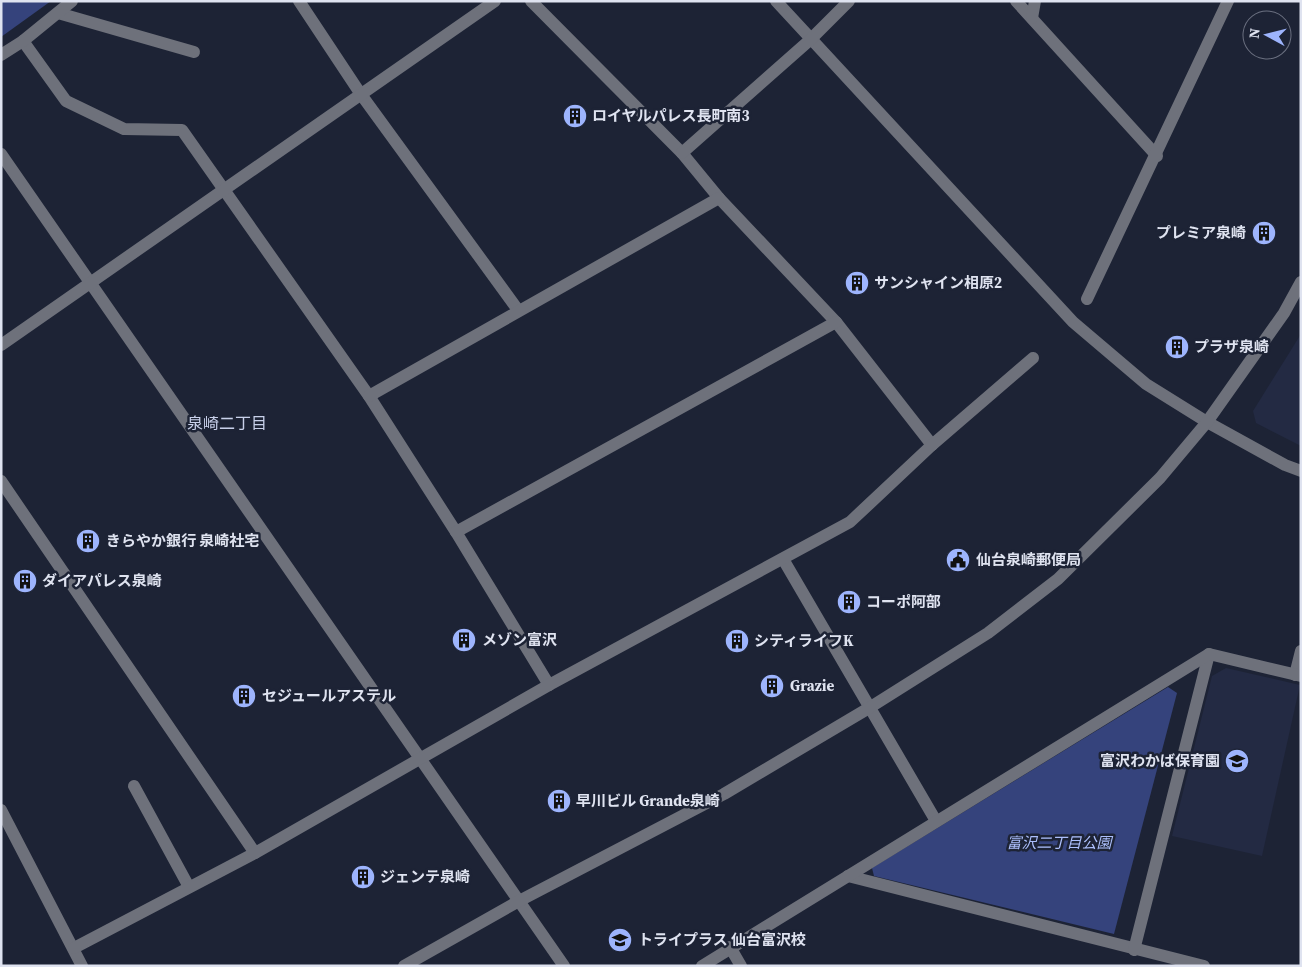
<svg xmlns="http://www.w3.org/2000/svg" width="1302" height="967" font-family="'Source Serif 4','Noto Sans JP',serif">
	<rect width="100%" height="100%" fill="#1d2335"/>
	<!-- built -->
	<g fill="#232a43">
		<path d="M 1301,334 L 1301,446 L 1256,423 L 1253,411 Z"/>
		<path d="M 1226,668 L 1300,685 L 1262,856 L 1172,836 L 1212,676 Z"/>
	</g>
	<!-- green -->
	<g fill="#35437c">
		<path d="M 1,1 L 51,1 L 1,37 Z"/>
		<path d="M 1168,687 L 1177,693 L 1114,934 L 874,876 L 872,868 Z"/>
	</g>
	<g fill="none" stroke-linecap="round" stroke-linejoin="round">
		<!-- minor -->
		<g stroke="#6e717b" stroke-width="12">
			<path d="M 299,1 L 360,93 L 518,310"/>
			<path d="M 531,1 L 682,153 L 719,198 L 836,322 L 932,445"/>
			<path d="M 776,1 L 1073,322 L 1146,384 L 1207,422 L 1285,465 L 1301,471"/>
			<path d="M 1016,1 L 1157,156"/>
			<path d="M 58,13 L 194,52"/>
			<path d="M 1032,18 L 1035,1"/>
			<path d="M 23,41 L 66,101 L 124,129 L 182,130 L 369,396 L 456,532 L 549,685"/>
			<path d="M 1,55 L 23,41 L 72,1"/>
			<path d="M 682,153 L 811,39 L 849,1"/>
			<path d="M 1,154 L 564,966"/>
			<path d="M 1087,299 L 1228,1"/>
			<path d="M 1,345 L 495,1"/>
			<path d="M 369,396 L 719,198"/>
			<path d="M 1,481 L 255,853"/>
			<path d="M 456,532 L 836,322"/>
			<path d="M 783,559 L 936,821"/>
			<path d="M 1295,675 L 1301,651"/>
			<path d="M 134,786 L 189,887"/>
			<path d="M 1,810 L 82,966"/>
			<path d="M 848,876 L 1204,966"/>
			<path d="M 730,947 L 741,966"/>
			<path d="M 74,948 L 255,853 L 549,685 L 850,522 L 932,445 L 1033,358"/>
			<path d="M 1134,950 L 1209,654"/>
			<path d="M 404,966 L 519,901 L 724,794 L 869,708 L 988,633 L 1058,579 L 1160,478 L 1207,422 L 1284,313 L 1301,282"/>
			<path d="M 702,966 L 1209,654 L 1301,676"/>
		</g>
	</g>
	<!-- icons -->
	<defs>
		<g id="building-disc" transform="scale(1.25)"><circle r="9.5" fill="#9db4fd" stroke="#1d2335"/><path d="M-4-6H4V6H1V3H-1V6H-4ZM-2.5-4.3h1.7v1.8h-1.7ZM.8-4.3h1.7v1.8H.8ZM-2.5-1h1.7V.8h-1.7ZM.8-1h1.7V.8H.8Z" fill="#111"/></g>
		<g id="civic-disc" transform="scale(1.25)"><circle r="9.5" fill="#9db4fd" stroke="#1d2335"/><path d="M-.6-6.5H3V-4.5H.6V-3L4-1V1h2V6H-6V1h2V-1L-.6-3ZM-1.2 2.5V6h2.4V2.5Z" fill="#111"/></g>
		<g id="school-disc" transform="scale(1.25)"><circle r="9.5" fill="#9db4fd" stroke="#1d2335"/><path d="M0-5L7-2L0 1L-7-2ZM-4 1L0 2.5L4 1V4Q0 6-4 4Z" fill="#111"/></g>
	</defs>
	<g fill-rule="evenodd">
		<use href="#building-disc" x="575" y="116"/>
		<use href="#building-disc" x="1264" y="233"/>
		<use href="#building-disc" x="857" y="283"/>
		<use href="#building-disc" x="1177" y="347"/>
		<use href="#building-disc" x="88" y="541"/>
		<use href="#civic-disc" x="958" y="560"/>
		<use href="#building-disc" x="25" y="581"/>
		<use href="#building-disc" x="849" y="602"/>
		<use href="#building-disc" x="464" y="640"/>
		<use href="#building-disc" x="737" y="641"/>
		<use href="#building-disc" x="772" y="686"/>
		<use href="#building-disc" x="244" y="696"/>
		<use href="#school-disc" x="1237" y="761"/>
		<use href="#building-disc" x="559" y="801"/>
		<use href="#building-disc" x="363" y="877"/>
		<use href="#school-disc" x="620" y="940"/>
	</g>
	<g text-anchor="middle" stroke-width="5" stroke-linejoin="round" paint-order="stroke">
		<!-- poi labels -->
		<g font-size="15" font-weight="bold" fill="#dfe3f0" stroke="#1d2335" text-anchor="start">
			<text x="592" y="121">ロイヤルパレス長町南3</text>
			<text x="1246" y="238" text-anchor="end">プレミア泉崎</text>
			<text x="874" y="288">サンシャイン相原2</text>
			<text x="1194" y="352">プラザ泉崎</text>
			<text x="106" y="546">きらやか銀行 泉崎社宅</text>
			<text x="976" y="565">仙台泉崎郵便局</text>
			<text x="42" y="586">ダイアパレス泉崎</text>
			<text x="866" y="607">コーポ阿部</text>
			<text x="482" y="645">メゾン富沢</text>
			<text x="754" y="646">シティライフK</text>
			<text x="790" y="691">Grazie</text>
			<text x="262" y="701">セジュールアステル</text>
			<text x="1220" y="766" text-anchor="end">富沢わかば保育園</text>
			<text x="576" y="806">早川ビル Grande泉崎</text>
			<text x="380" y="882">ジェンテ泉崎</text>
			<text x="638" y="945">トライプラス 仙台富沢校</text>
		</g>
		<!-- park labels -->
		<g font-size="15" font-style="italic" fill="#acbffc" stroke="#1d2335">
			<text x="1059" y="848">富沢二丁目公園</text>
		</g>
		<!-- neighbourhood labels -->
		<g font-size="16" fill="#c8d0ea" stroke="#1d2335">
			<text x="227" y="429">泉崎二丁目</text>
		</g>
	</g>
	<!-- border -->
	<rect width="1302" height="967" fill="none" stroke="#dfe3f0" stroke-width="5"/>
	<!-- north arrow -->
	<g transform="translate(1267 35) rotate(277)"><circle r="24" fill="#1d2335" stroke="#6b7080"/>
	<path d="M0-4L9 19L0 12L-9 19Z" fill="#9db4fd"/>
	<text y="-8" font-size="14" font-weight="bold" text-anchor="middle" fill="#dfe3f0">N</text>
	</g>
</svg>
